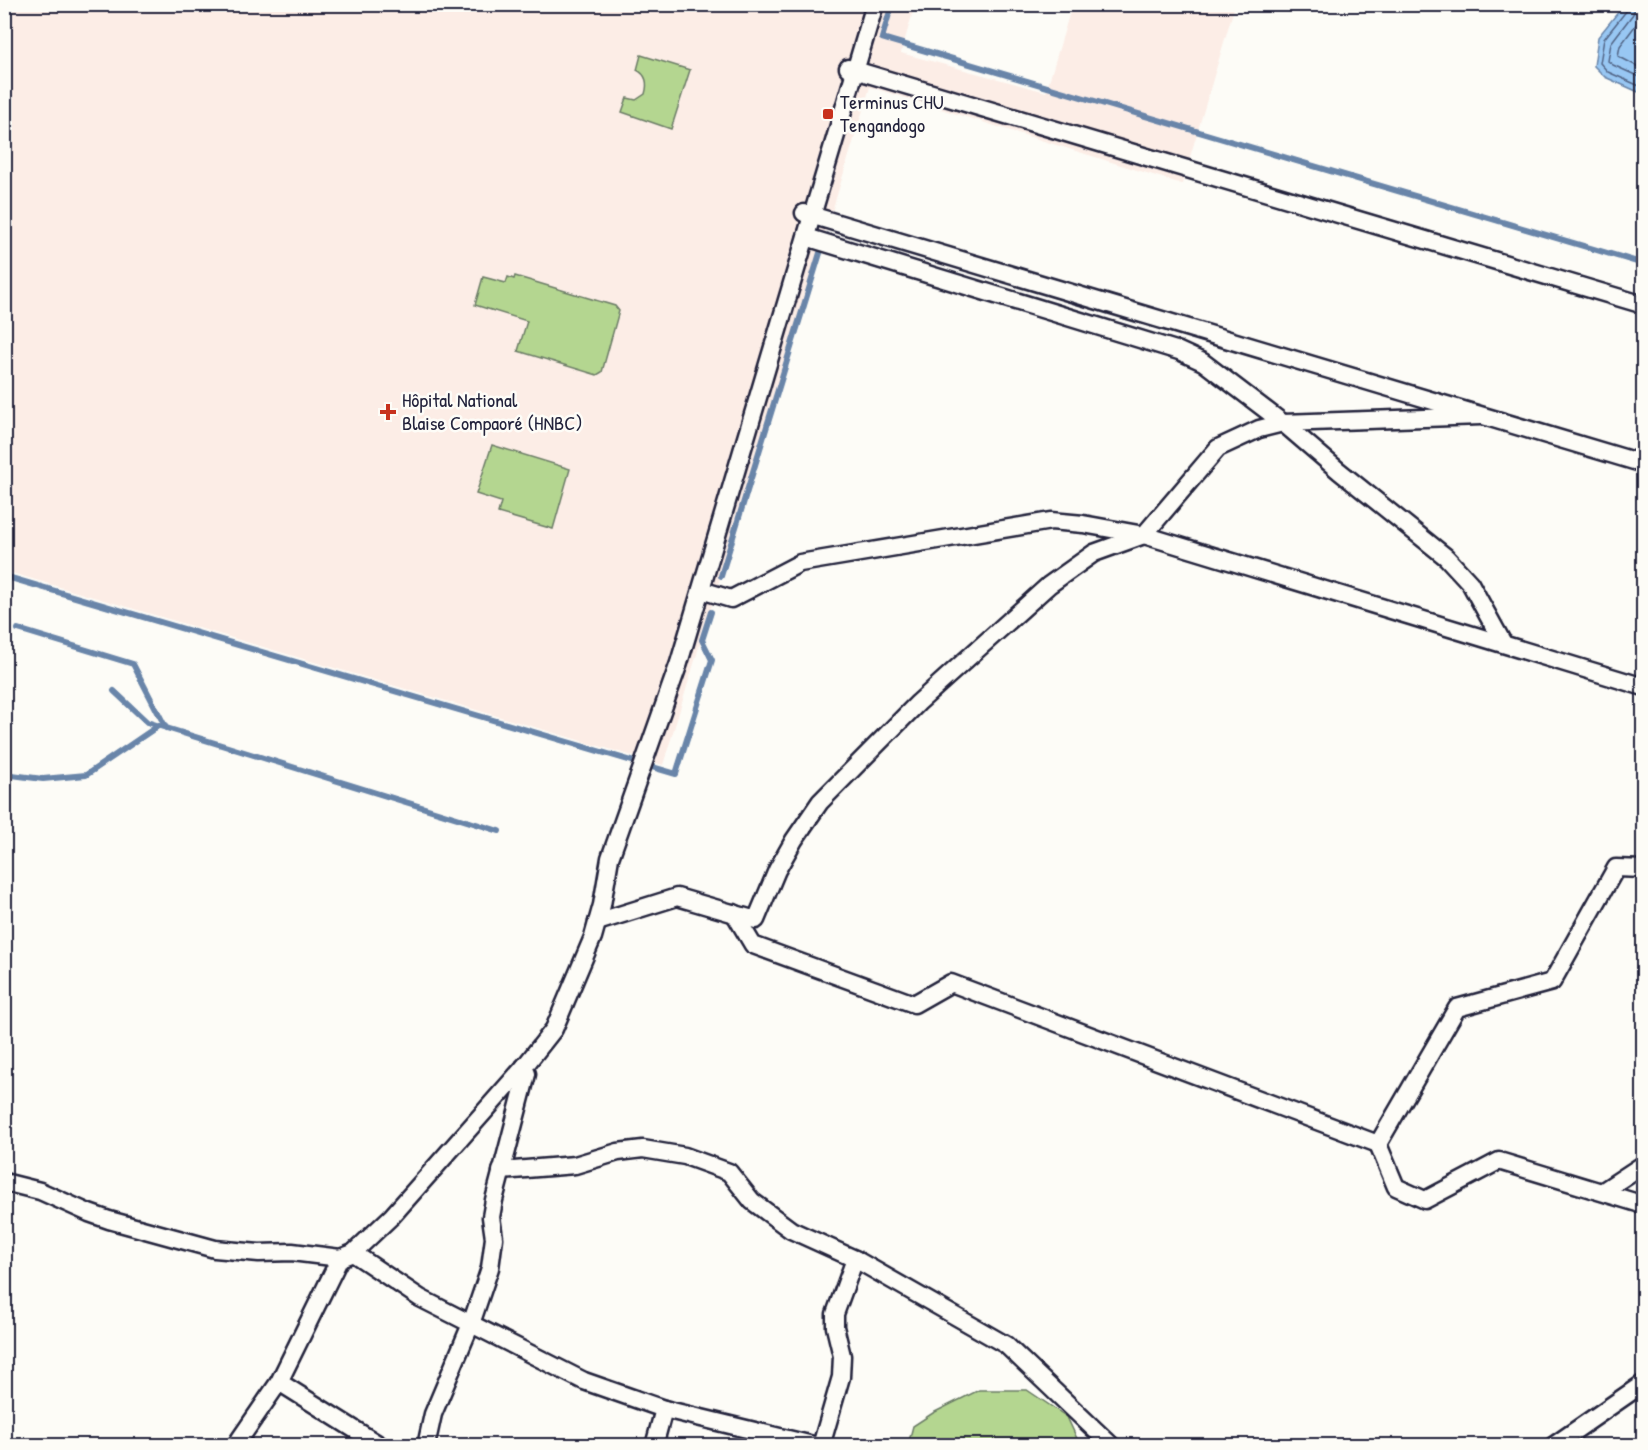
<svg xmlns="http://www.w3.org/2000/svg" width="1648" height="1450" font-family="'Patrick Hand',sans-serif">
	<rect width="100%" height="100%" fill="#fdfcf7"/>
	<filter id="ink" filterUnits="userSpaceOnUse"><feTurbulence type="fractalNoise" baseFrequency=".0167" numOctaves="2"/><feDisplacementMap in="SourceGraphic" scale="12" xChannelSelector="R" yChannelSelector="G"/><feConvolveMatrix kernelMatrix="1 2 1 2 8 2 1 2 1" color-interpolation-filters="sRGB"/></filter>
	<g filter="url(#ink)">
		<!-- built -->
		<path fill="#fcede6" d="M 4,5 L 915,5 L 901,53 L 1046,92 L 1072,5 L 1235,5 L 1182,184 L 870,87 L 663,765 L 5,571 Z"/>
		<!-- green -->
		<g fill="#b4d690" stroke="#6b7c66" stroke-width="1.5">
			<path d="M 641,55 L 690,70 L 671,129 L 622,112 L 627,98 L 636,100 L 645,94 C 648,84 647,75 637,70 Z"/>
			<path d="M 515,276 L 615,306 L 619,311 L 602,372 L 597,375 L 518,351 L 527,321 L 475,305 L 483,277 L 506,283 L 508,277 L 514,279 Z"/>
			<path d="M 492,445 L 570,469 L 553,529 L 498,513 L 501,502 L 476,494 Z"/>
			<path d="M 979,1390 L 1027,1390 L 1067,1417 L 1080,1445 L 908,1445 L 913,1426 L 933,1413 Z"/>
		</g>
		<!-- water -->
		<path fill="#98c7f3" stroke="#6985a9" stroke-width="1.5" d="M 1624,5 L 1643,5 L 1643,94 L 1605,77 L 1594,66 L 1598,37 Z"/>
		<g fill="none" stroke-linecap="round" stroke-linejoin="round">
			<!-- shore -->
			<g stroke="#516485" stroke-width="1.5">
				<path d="M 1628,4 L 1627,10 L 1604,39 L 1600,63 L 1608,72 L 1644,88"/>
				<path d="M 1636,4 L 1633,14 L 1611,43 L 1608,61 L 1613,65 L 1644,79"/>
				<path d="M 1644,14 L 1620,46 L 1618,56 L 1644,70"/>
			</g>
			<!-- stream -->
			<g stroke="#6985a9" stroke-width="6">
				<path d="M 892,4 L 882,38 L 1644,264"/>
				<path d="M 4,576 L 676,774 L 712,660 L 702,640 L 711,612"/>
				<path d="M 721,576 L 820,253"/>
				<path d="M 18,629 L 133,664 L 166,728"/>
				<path d="M 114,691 L 147,722 L 499,831"/>
				<path d="M 4,774 L 43,779 L 86,775 L 158,726"/>
			</g>
			<!-- minor casing -->
			<g stroke="#22223b" stroke-width="21">
				<g id="minor">
					<path d="M 848,68 L 1644,305"/>
					<path d="M 804,213 L 1644,464"/>
					<path d="M 806,237 L 1179,351 L 1203,362 L 1283,423 L 1339,471 L 1446,557 L 1470,583 L 1503,643"/>
					<path d="M 701,590 L 731,599 L 800,563 L 1051,521 L 1083,524 L 1144,535 L 1644,687"/>
					<path d="M 734,913 L 753,945 L 914,1004 L 951,983 L 1378,1144 L 1457,1008 L 1552,982 L 1616,868 L 1644,869"/>
					<path d="M 597,922 L 677,897 L 756,920 L 777,870 L 794,840 L 820,802 L 918,703 L 1049,585 L 1094,553 L 1144,535 L 1218,448 L 1259,429 L 1283,423 L 1481,416"/>
					<path d="M 1378,1144 L 1396,1187 L 1425,1200 L 1499,1161 L 1644,1205"/>
					<path d="M 501,1171 L 575,1165 L 618,1152 L 643,1149 L 685,1156 L 729,1172 L 752,1201 L 791,1230 L 855,1259 L 1006,1345 L 1112,1446"/>
					<path d="M 4,1182 L 40,1191 L 89,1213 L 109,1220 L 215,1249 L 259,1253 L 292,1252 L 340,1258 L 353,1253 L 392,1216 L 524,1067 L 554,1029 L 593,937 L 602,905 L 610,858 L 679,663 L 875,4"/>
					<path d="M 1603,1191 L 1644,1164"/>
					<path d="M 353,1253 L 420,1298 L 584,1381 L 664,1409 L 817,1446"/>
					<path d="M 279,1382 L 381,1446"/>
					<path d="M 235,1446 L 279,1382 L 340,1258"/>
					<path d="M 426,1446 L 433,1414 L 471,1324 L 490,1268 L 494,1238 L 491,1217 L 494,1200 L 527,1074 L 524,1067"/>
					<path d="M 654,1446 L 664,1409"/>
					<path d="M 821,1446 L 841,1377 L 842,1356 L 835,1327 L 835,1314 L 855,1259"/>
					<path d="M 1553,1446 L 1644,1383"/>
				</g>
			</g>
			<!-- minor -->
			<use href="#minor" stroke="#fdfcf7" stroke-width="16"/>
		</g>
	</g>
	<!-- markers -->
	<g fill="#c8321e" stroke="#fdfcf7" stroke-width="2">
		<rect x="822" y="108" width="12" height="12" rx="3"/>
		<path d="M385 403h6v6h6v6h-6v6h-6v-6h-6v-6h6z"/>
	</g>
	<g text-anchor="middle" stroke-width="5" stroke-linejoin="round" paint-order="stroke">
		<!-- poi labels -->
		<g font-size="20" fill="#22223b" stroke="#fdfcf7" text-anchor="start">
			<text x="840" y="109">Terminus CHU<tspan x="840" dy="23">Tengandogo</tspan></text>
			<text x="402" y="407">Hôpital National<tspan x="402" dy="23">Blaise Compaoré (HNBC)</tspan></text>
		</g>
	</g>
	<!-- margin -->
	<rect width="1648" height="1450" fill="none" stroke="#fdfcf7" stroke-width="24"/>
	<rect x="12" y="12" width="1624" height="1426" fill="none" stroke="#22223b" stroke-width="2" filter="url(#ink)"/>
</svg>
